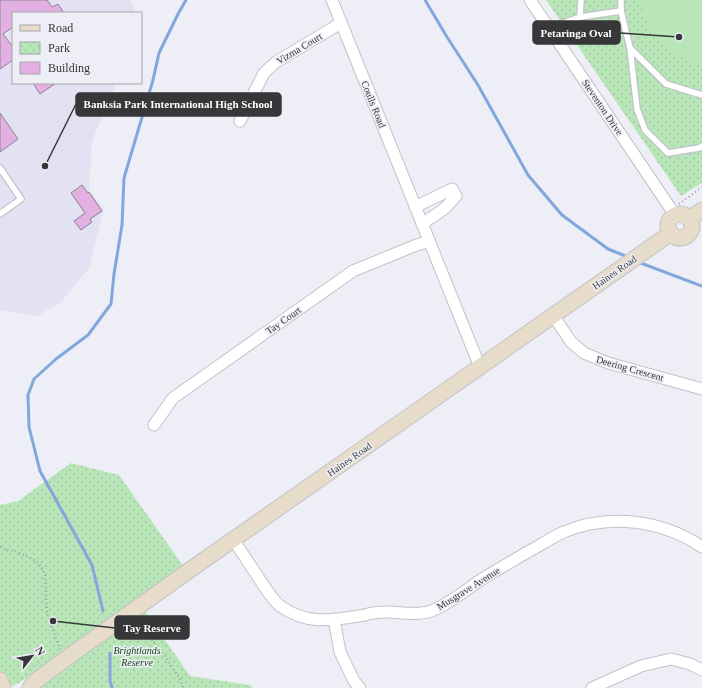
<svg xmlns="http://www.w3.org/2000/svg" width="702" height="688" font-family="'Times New Roman',serif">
	<defs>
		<pattern id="park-dots" width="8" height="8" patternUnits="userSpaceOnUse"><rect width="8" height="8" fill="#b9e6b8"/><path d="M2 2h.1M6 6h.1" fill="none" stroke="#a0c69f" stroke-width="1.8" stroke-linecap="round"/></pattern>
	</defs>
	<rect width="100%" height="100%" fill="#eeeef7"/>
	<!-- built -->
	<path fill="#e3e2f2" d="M 0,0 L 131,0 L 135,12 L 134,13 L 13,13 L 13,83 L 116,83 L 92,141 L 89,190 L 104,209 L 89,268 L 61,302 L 37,316 L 0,310 Z"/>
	<!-- park -->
	<g fill="url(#park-dots)">
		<path d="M 546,0 L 702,0 L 702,183 L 681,196 Z"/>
		<path d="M 71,463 L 119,475 L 184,567 L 19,683 L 12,686 L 4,683 L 0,675 L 0,505 L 18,501 Z"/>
		<path d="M 145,611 L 190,676 L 250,685 L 253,688 L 38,688 Z"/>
	</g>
	<!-- pitch -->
	<path fill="#b9e6b8" d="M 639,0 L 702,0 L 702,65 L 697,65 L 667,51 L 647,22 Z"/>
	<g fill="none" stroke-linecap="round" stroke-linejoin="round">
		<!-- stream -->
		<g stroke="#81a7dc" stroke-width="3">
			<path d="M 425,0 L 447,37 L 478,85 L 528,175 L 562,215 L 608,249 L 628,257"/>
			<path d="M 638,262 L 702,286"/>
			<path d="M 103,611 L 92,565 L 40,471 L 29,427 L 28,395 L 34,379 L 56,359 L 88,335 L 111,304 L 114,274 L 122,225 L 124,178 L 153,80 L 159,53 L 178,14 L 186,0"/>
			<path d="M 110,653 L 110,681 L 112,688"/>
		</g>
	</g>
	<!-- building -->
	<g fill="#e3b0e3" stroke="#898389">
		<path d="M 0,0 L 47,0 L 52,7 L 58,4 L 64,13 L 13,13 L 13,27 L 3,34 L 13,47 L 13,60 L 0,69 Z"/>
		<path d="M 33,83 L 56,83 L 40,94 Z"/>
		<path d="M 0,113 L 18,139 L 0,152 Z"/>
		<path d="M 82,185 L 88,193 L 89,192 L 102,211 L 90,219 L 92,222 L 81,230 L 74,221 L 85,213 L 71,193 Z"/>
	</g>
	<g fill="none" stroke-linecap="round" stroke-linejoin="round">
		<!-- lane casing -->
		<g stroke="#c2c2ca" stroke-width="8">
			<g id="lane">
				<path d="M 621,11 L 630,48 L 666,84 L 702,95"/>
				<path d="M 580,17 L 621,11 L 621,0"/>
				<path d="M 549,28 L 580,17 L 581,0"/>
				<path d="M 630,48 L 637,109 L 645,130 L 668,153 L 699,148 L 702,146"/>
				<path d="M 0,168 L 21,199 L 0,214"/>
			</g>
		</g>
		<!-- street casing -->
		<g stroke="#c2c2ca" stroke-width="13">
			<g id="street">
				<path d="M 332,0 L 480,367"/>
				<path d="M 530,0 L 675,215"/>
				<path d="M 240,121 L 264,73 L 276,62 L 341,23"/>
				<path d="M 415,207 L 452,189 L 456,196 L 444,209 L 422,224"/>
				<path d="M 553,315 L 571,342 L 584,353 L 608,363 L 702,389"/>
				<path d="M 154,425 L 173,398 L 353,271 L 414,246 L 429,241"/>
				<path d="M 233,539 C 242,553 251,566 260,580 C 266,589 272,599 280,606 C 308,626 333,620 365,615 C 371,613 379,612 386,612 C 400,612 417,616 431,611 C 448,605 467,589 482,579 C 502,567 522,555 542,544 C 549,540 556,535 564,532 C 609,513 662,520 702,547"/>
				<path d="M 334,619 L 340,652 L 354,681 L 360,688"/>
				<path d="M 592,688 L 641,666 L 671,659 L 690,664 L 702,670"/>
			</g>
		</g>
		<!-- secondary casing -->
		<g stroke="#c2c2ca" stroke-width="17">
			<g id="secondary">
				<circle cx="680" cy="226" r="12"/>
				<path d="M 689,219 L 702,210"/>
				<path d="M 0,680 L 3,688"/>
				<path d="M 30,688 L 33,683 L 64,660 L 187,572 L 671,233"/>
			</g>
		</g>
		<!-- path -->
		<g stroke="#9c9ca3" stroke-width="2" stroke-dasharray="1 3" stroke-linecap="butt">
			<path d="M 679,204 L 702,187"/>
			<path d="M 0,547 L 7,550 L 17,552 L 31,558 L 39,563 L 45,574 L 47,613 L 60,649"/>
			<path d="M 136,622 C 154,642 173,664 184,688"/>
		</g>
		<!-- lane -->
		<use href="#lane" stroke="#fff" stroke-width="5.5"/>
		<!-- street -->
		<use href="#street" stroke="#fff" stroke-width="11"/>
		<!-- secondary -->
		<use href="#secondary" stroke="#e6dcc9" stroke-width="15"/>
	</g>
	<g text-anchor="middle" stroke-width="3" stroke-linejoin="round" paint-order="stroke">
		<!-- street labels -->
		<g font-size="10" fill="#37373a" stroke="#eeeef7">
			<text transform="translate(299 48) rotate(-31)" y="4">Vizma Court</text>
			<text transform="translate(374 104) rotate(68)" y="4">Coulls Road</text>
			<text transform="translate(603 107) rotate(56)" y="4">Steventon Drive</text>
			<text transform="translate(614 272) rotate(-35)" y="4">Haines Road</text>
			<text transform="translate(283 320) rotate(-35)" y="4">Tay Court</text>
			<text transform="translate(630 368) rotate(16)" y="4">Deering Crescent</text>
			<text transform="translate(349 459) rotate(-35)" y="4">Haines Road</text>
			<text transform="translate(468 588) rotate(-32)" y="4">Musgrave Avenue</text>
		</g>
		<!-- park labels -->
		<g font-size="10" font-style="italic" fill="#073e0d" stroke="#eeeef7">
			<text x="137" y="654">Brightlands<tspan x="137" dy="12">Reserve</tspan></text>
		</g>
	</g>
	<!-- callouts -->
	<path fill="none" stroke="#37373a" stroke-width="1.5" d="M679 37L620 33M45 166L76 104M53 621L115 628"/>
	<g fill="#37373a" stroke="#eeeef7" stroke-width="1.5">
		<circle cx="679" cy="37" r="4"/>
		<circle cx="45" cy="166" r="4"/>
		<circle cx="53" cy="621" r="4"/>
	</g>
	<g fill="#37373a" stroke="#37373a" stroke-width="1.5">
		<rect x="533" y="21" width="87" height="23" rx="4"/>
		<rect x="76" y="93" width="205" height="23" rx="4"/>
		<rect x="115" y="616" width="74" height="23" rx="4"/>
	</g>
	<g font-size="11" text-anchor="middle" font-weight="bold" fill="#fff">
		<text x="576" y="37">Petaringa Oval</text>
		<text x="178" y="108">Banksia Park International High School</text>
		<text x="152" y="632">Tay Reserve</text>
	</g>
	<!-- legend -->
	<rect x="12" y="12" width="130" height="72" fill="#eeeef7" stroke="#a5a5ab"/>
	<rect x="20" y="25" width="20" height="6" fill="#e6dcc9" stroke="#a5a5ab"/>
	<text x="48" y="32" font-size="12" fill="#37373a">Road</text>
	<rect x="20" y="42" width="20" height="12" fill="url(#park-dots)" stroke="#a5a5ab"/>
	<text x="48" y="52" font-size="12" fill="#37373a">Park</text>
	<rect x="20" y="62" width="20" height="12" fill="#e3b0e3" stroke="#a5a5ab"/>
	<text x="48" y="72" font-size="12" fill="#37373a">Building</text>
	<!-- north arrow -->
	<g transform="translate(32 656) rotate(59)" stroke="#eeeef7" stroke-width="3" paint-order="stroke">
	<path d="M0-3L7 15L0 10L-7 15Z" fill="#37373a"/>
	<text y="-6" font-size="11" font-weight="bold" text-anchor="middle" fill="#37373a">N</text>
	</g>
</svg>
